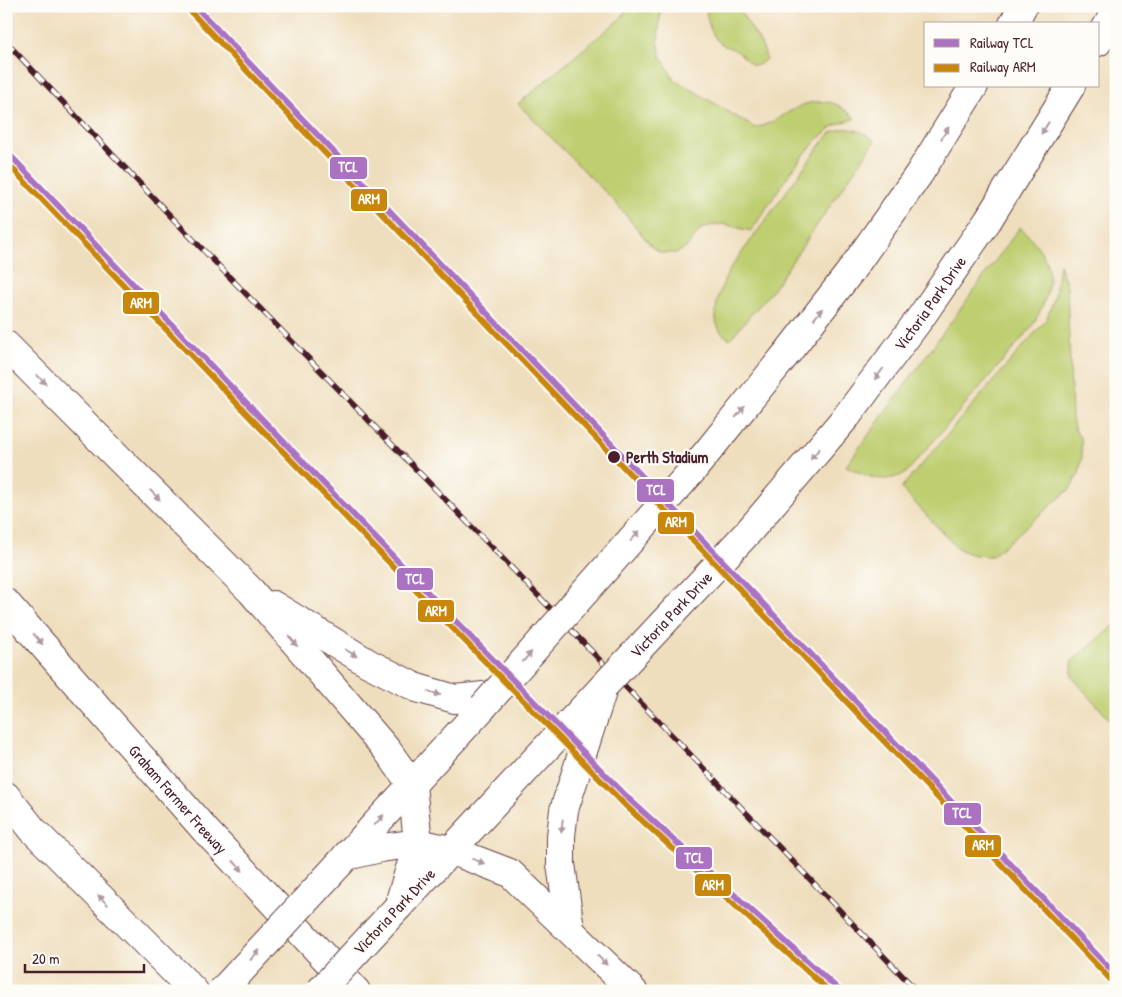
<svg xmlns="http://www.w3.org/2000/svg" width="1122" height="997" font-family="'Patrick Hand',sans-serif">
	<rect width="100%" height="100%" fill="#fdfcf7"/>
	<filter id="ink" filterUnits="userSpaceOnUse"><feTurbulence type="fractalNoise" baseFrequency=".02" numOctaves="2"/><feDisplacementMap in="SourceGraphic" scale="10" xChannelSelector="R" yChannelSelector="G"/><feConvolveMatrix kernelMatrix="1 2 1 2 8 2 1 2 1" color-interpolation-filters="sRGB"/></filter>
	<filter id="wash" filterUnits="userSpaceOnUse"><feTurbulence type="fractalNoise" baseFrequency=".0096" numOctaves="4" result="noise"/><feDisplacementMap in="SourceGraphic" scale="20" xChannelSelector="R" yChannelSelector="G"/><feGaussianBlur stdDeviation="1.12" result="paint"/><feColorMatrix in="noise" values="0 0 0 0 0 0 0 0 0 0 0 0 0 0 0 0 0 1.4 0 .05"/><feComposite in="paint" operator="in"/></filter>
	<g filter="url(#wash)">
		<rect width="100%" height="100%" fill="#efdebd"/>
		<!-- green -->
		<g fill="#bece70" stroke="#84764e">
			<path d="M 628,6 L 661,6 L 658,40 L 661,57 L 674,79 L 755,128 C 783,122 800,95 832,103 C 840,105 849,113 855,118 C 848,122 840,122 834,126 C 802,147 774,199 751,231 L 723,224 L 713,225 L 701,229 L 686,248 L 676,253 L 662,253 L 653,248 L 614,201 L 518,104 L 622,17 Z"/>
			<path d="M 706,6 L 738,6 C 745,23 764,41 766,59 C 753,74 748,59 738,52 C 733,48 725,47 720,43 C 711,36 706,17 706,6 Z"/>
			<path d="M 841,129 C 855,128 864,132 875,141 L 771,292 L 730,339 C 727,337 722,334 720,331 C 709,314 722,284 730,269 L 818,148 L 832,132 Z"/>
			<path d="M 1020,227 C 1057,262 1056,285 1031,328 L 906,473 C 882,485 869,477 846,466 Z"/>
			<path d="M 1059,264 L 1067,286 L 1072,417 L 1074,428 L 1081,439 L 1082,457 L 1079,473 L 1070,489 L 992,556 C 976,556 969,555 956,547 L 901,488 L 1046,320 L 1055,297 Z"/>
			<path d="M 1116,624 L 1116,727 L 1072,677 L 1072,661 Z"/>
		</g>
	</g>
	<g filter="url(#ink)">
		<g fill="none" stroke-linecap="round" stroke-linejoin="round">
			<!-- secondary casing -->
			<g stroke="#633c41" stroke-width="30">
				<g id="secondary">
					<path d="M 1013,24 L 1023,6"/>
					<path d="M 1098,42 L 1116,10"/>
					<path d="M 788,352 L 850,272 L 919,174 L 974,86"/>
					<path id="s1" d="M 847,416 L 921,317 L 988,220 L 1071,86"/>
					<path d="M 341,862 L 483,707"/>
					<path d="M 398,907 L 604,686"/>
				</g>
			</g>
			<!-- highway casing -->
			<g stroke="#633c41" stroke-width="30">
				<g id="highway">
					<path d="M 6,345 L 251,591 L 387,750 L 412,785 L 418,843 L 398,907"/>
					<path id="s2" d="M 6,603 L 205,830 L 356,991"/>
					<path d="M 273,605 L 368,663 L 417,688 L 455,699 L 493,695"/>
					<path d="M 6,796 L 33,830 L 194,991"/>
					<path d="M 346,856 L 381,848 L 418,843 L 450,850 L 510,873 L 633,991"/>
					<path d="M 570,929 L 561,864 L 561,836 L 564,810 L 604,686"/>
				</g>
			</g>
			<!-- secondary -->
			<use href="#secondary" stroke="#fff" stroke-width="28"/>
			<!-- highway -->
			<use href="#highway" stroke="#fff" stroke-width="28"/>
			<!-- rail casing -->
			<g stroke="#4a1f2b" stroke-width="5.5">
				<path id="rail" d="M 6,42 L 181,227 L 504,560 L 917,991"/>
			</g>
			<!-- rail -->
			<use href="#rail" stroke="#fdfcf7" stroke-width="4" stroke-dasharray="11" stroke-linecap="butt"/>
			<!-- secondary-bridge casing -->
			<g stroke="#633c41" stroke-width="30" stroke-linecap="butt">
				<g id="secondary-bridge">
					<path id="s3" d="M 604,686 L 750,530 L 847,416"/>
					<path d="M 483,707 L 692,471 L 788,352"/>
					<path d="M 222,991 L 341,862"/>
					<path d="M 320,991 L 398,907"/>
				</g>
			</g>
			<!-- secondary-bridge -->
			<use href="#secondary-bridge" stroke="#fff" stroke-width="28"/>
			<!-- rail-1 casing -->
			<g stroke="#fdfcf7" stroke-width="10">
				<g id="rail-1">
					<path d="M 195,6 L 1116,975"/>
					<path d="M 6,151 L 431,596 L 630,800 L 840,991"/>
				</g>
			</g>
			<!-- rail-2 casing -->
			<g stroke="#fdfcf7" stroke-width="10">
				<g id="rail-2">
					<path d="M 190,11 L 1111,980"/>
					<path d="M 6,162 L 426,601 L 625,805 L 829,991"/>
				</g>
			</g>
			<!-- rail-1 -->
			<use href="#rail-1" stroke="#ab72c2" stroke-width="6"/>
			<!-- rail-2 -->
			<use href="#rail-2" stroke="#c8860b" stroke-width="6"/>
		</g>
		<!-- one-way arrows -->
		<defs><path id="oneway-solid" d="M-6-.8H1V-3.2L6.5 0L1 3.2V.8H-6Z" transform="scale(1.25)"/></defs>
		<g fill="#ae9aa0">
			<use href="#oneway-solid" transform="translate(1045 128) rotate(122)"/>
			<use href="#oneway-solid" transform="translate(945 133) rotate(-58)"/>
			<use href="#oneway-solid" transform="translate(818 314) rotate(-52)"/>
			<use href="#oneway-solid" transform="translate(879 374) rotate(127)"/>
			<use href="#oneway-solid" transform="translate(41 379) rotate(45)"/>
			<use href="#oneway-solid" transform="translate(740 412) rotate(-51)"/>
			<use href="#oneway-solid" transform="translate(815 454) rotate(130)"/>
			<use href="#oneway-solid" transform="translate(155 495) rotate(45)"/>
			<use href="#oneway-solid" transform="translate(635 536) rotate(-49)"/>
			<use href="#oneway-solid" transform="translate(38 639) rotate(49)"/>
			<use href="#oneway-solid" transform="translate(293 641) rotate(50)"/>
			<use href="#oneway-solid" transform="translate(351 653) rotate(32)"/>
			<use href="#oneway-solid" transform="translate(527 657) rotate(-49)"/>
			<use href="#oneway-solid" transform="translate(434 693) rotate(16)"/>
			<use href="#oneway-solid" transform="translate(379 820) rotate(-48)"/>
			<use href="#oneway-solid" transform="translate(562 826) rotate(96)"/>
			<use href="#oneway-solid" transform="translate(478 861) rotate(21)"/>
			<use href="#oneway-solid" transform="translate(238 866) rotate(47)"/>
			<use href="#oneway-solid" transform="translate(103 900) rotate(-135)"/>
			<use href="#oneway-solid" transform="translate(255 955) rotate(-47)"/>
			<use href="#oneway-solid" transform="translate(602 960) rotate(44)"/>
		</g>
	</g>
	<!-- markers -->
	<circle fill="#4a1f2b" stroke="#fdfcf7" stroke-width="2" cx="614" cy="457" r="7"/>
	<g text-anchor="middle" stroke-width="4.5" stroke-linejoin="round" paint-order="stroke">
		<!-- street labels -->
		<g font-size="16" fill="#4a1f2b" stroke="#fdfcf7">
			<text dy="6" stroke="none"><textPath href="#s1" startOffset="140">Victoria Park Drive</textPath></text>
			<text dy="6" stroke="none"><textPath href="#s3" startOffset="98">Victoria Park Drive</textPath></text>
			<text dy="6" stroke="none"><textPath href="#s2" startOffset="261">Graham Farmer Freeway</textPath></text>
			<text transform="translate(394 911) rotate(-47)" y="6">Victoria Park Drive</text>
		</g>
		<!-- stop labels -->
		<g font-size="16" font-weight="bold" fill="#4a1f2b" stroke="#fdfcf7" text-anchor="start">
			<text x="626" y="463">Perth Stadium</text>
		</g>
	</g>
	<g stroke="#fdfcf7" stroke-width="2">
		<rect x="329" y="156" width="39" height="24" rx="5" fill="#ab72c2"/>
		<rect x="350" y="188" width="38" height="24" rx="5" fill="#c8860b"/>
		<rect x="122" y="291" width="38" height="24" rx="5" fill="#c8860b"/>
		<rect x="636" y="478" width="39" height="25" rx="5" fill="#ab72c2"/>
		<rect x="657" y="511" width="38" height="24" rx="5" fill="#c8860b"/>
		<rect x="396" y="567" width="38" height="24" rx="5" fill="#ab72c2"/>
		<rect x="417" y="599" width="38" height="24" rx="5" fill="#c8860b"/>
		<rect x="943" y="802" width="39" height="24" rx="5" fill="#ab72c2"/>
		<rect x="964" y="834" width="38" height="24" rx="5" fill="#c8860b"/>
		<rect x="675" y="846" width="38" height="24" rx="5" fill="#ab72c2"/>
		<rect x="694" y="873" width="38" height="24" rx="5" fill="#c8860b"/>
	</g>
	<g font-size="14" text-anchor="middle" font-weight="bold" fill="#fff">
		<text x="348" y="172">TCL</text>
		<text x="369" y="204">ARM</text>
		<text x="141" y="308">ARM</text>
		<text x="656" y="495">TCL</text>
		<text x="676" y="527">ARM</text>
		<text x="415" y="584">TCL</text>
		<text x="436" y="616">ARM</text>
		<text x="962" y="818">TCL</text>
		<text x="983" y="850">ARM</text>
		<text x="694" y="863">TCL</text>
		<text x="713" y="890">ARM</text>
	</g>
	<!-- margin -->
	<rect width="1122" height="997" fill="none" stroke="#fdfcf7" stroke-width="25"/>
	<!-- legend -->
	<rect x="924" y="22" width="175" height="65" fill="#fdfcf7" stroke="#b5a4a5"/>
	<rect x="934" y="39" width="25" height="8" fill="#ab72c2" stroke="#b5a4a5"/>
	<text x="970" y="48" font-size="15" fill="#4a1f2b">Railway TCL</text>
	<rect x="934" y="64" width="25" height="8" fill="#c8860b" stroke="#b5a4a5"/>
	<text x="970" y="72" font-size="15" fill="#4a1f2b">Railway ARM</text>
	<!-- scale -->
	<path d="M25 964v8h119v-8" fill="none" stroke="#4a1f2b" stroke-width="2.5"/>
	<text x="32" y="964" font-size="15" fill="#4a1f2b" stroke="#fdfcf7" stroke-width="4" paint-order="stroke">20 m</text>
</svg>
